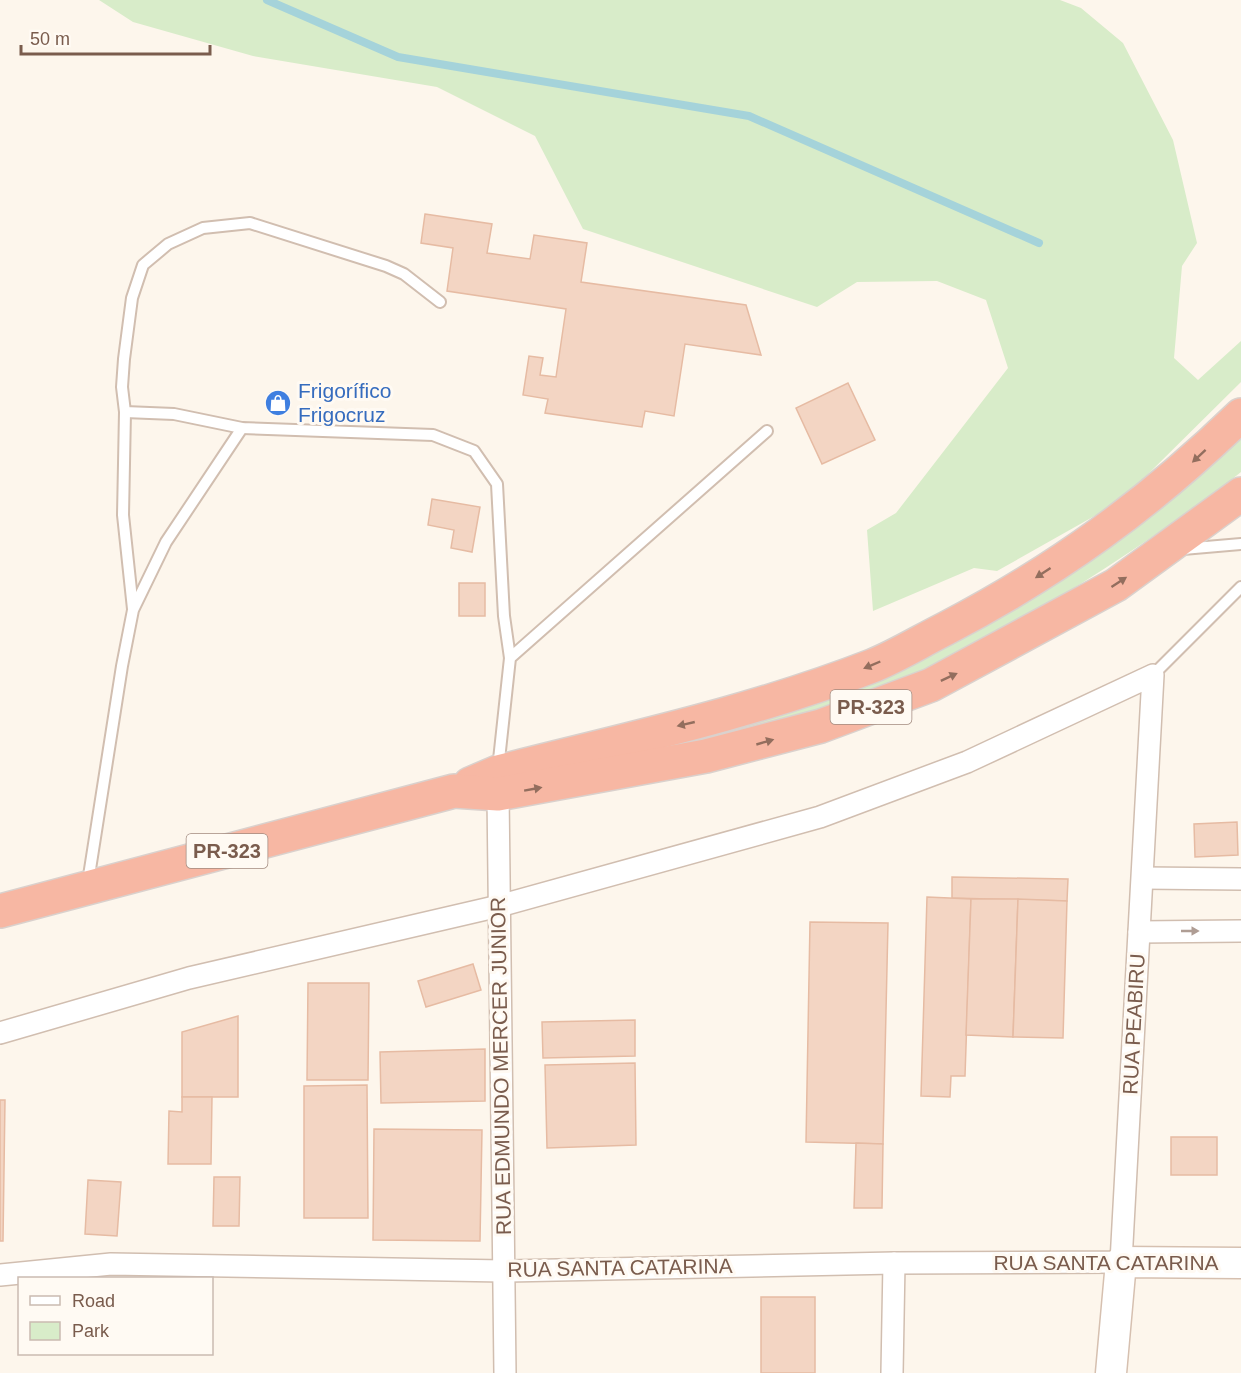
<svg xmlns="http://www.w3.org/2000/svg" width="1241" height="1373" font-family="Arial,sans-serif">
	<rect width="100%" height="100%" fill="#fdf6ec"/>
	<!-- green -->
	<g fill="#d8ecc9">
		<path d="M 99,0 L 1060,0 L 1081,8 L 1123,43 L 1173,140 L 1197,243 L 1182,266 L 1174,358 L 1198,380 L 1241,341 L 1241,382 L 1137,485 L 1098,514 L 997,571 L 974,568 L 873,611 L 867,530 L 896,513 L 1008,368 L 986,300 L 937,281 L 857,282 L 817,307 L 583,229 L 535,136 L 437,87 L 253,56 L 133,22 Z"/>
		<path d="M 1241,433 L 1241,472 L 1221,488 C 1080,591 930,685 758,728 C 726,736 694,746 660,745 L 796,704 Z"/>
	</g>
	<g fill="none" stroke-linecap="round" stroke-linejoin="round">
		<!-- stream -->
		<path stroke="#a5d3da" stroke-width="8" d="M 267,0 L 398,57 L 749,116 L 1039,243"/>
	</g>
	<!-- building -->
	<g fill="#f3d5c3" stroke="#e6bba3" stroke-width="1.5">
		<path d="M 425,214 L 492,224 L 487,253 L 530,259 L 534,235 L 587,243 L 581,282 L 746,305 L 761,355 L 685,344 L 674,416 L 645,411 L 642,427 L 545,413 L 548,399 L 523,395 L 529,356 L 543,358 L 540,375 L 556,377 L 566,309 L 447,291 L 453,248 L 421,243 Z"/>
		<path d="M 848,383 L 875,440 L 822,464 L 796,408 Z"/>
		<path d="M 432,499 L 480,507 L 472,552 L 451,548 L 454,530 L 428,525 Z"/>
		<rect x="459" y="583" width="26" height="33"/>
		<path d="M 1237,822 L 1238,855 L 1195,857 L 1194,824 Z"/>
		<path d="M 952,877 L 1068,879 L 1067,901 L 952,898 Z"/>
		<path d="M 927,897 L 971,899 L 965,1076 L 951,1076 L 950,1097 L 921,1096 Z"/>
		<path d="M 971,899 L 1018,899 L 1013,1037 L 966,1035 Z"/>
		<path d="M 1018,899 L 1067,901 L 1063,1038 L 1013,1037 Z"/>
		<path d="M 810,922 L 888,923 L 883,1144 L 806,1142 Z"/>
		<path d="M 473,964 L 481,990 L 426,1007 L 418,981 Z"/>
		<path d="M 308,983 L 369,983 L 368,1080 L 307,1080 Z"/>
		<path d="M 238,1016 L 238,1097 L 182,1097 L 182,1032 Z"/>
		<path d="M 635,1020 L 635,1056 L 543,1058 L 542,1022 Z"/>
		<path d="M 485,1049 L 485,1101 L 381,1103 L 380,1052 Z"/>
		<path d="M 635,1063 L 636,1145 L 547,1148 L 545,1065 Z"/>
		<path d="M 367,1085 L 368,1218 L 304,1218 L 304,1086 Z"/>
		<path d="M 182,1097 L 212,1097 L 211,1164 L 168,1164 L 169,1111 L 182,1112 Z"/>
		<path d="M 0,1100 L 5,1100 L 3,1241 L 0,1241 Z"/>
		<path d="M 374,1129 L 482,1130 L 480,1241 L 373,1240 Z"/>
		<rect x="1171" y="1137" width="46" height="38"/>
		<path d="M 856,1143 L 883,1144 L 882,1208 L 854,1208 Z"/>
		<path d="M 214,1177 L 240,1177 L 239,1226 L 213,1226 Z"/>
		<path d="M 88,1180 L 121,1182 L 117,1236 L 85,1234 Z"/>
		<rect x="761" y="1297" width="54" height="76"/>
	</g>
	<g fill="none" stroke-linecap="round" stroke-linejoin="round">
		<!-- lane casing -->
		<g stroke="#d1beb0" stroke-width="14">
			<g id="lane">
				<path d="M 440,302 L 404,274 L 386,266 L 250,223 L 203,228 L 168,244 L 143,265 L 132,298 L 124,359 L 122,387 L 125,412 L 174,414 L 242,428 L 433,435 L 474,451 L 497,484 L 504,616 L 510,658"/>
				<path d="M 125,412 L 123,515 L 133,609"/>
				<path d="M 1183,549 L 1241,544"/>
				<path d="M 1153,675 L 1241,587"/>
				<path d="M 498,769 L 510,658 L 767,431"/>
				<path d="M 88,882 L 122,666 L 133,610 L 166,542 L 242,428"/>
			</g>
		</g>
		<!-- street casing -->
		<g stroke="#d1beb0" stroke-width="24">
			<g id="street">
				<path d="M 498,794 L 505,1373"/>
				<path d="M 1143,878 L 1241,879"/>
				<path d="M 1139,932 L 1241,931"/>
				<path d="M 0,1033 L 189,978 L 499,906 L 820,817 L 967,762 L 1153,675 L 1121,1262 L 894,1263 L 503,1271 L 111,1264 L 0,1275"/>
				<path d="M 892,1373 L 894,1263"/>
			</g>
		</g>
		<!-- secondary casing -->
		<g stroke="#d6c0b0" stroke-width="33">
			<path id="secondary" d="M 1111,1373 L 1121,1262 L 1241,1263"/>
		</g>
		<!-- highway casing -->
		<g stroke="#dad1cd" stroke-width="36">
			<g id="highway">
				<path d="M 470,784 L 498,772 C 624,740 751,713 872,666 C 897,656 921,641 945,629 C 1058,570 1149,504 1241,415"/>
				<path d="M 0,911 L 454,791 L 498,794 L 706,756 L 821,726 L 931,685 L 1116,585 L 1241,494"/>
			</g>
		</g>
		<!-- lane -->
		<use href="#lane" stroke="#fff" stroke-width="10"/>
		<!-- street -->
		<use href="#street" stroke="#fff" stroke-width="21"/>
		<!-- secondary -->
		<use href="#secondary" stroke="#fff" stroke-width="30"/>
		<!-- highway -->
		<use href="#highway" stroke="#f7b7a3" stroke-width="33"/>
	</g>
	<!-- one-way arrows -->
	<defs><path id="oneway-solid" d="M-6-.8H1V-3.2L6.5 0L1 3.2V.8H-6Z" transform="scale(1.5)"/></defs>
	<g fill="#936e5e">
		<use href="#oneway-solid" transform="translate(1199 456) rotate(137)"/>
		<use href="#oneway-solid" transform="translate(1043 573) rotate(147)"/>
		<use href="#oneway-solid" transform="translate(1119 582) rotate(-33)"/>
		<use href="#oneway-solid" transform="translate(872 665) rotate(157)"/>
		<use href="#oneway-solid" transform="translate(949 677) rotate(-25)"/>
		<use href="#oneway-solid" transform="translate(686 724) rotate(167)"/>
		<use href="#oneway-solid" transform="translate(765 742) rotate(-16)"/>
		<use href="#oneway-solid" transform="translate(533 789) rotate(-10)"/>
	</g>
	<use fill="#af9d94" href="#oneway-solid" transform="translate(1190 931)"/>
	<!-- icons -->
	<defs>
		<g id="shop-disc" transform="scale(1.35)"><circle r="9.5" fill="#3f7fe0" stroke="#fffaf3"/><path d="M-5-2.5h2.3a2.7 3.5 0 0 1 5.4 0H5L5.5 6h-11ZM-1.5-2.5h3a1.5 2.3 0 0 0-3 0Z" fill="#fff"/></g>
	</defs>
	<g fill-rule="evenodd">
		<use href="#shop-disc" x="278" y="403"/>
	</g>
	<g text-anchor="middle" stroke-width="6" stroke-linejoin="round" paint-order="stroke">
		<!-- shield labels -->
		<g fill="#fffaf3" stroke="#a28b7f" stroke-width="1.5">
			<rect x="830.5" y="690" width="81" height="34" rx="4.5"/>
			<rect x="186.5" y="834" width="81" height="34" rx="4.5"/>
		</g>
		<g font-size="20" font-weight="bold" fill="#7a5c4d">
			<text x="871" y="714">PR-323</text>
			<text x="227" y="858">PR-323</text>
		</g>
		<!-- shop labels -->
		<g font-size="21" fill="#366cbe" stroke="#fffaf3" text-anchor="start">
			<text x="298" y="398">Frigorífico<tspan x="298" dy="24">Frigocruz</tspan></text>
		</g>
		<!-- street labels -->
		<g font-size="21" fill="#7a5c4d" stroke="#fffaf3">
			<text transform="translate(1134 1024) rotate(-87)" y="7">RUA PEABIRU</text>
			<text transform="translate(501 1066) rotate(-91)" y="7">RUA EDMUNDO MERCER JUNIOR</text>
			<text x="1106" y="1270">RUA SANTA CATARINA</text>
			<text transform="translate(620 1268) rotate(-1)" y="7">RUA SANTA CATARINA</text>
		</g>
	</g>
	<!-- legend -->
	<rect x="18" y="1277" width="195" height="78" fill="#fffaf3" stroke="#cabbb1" stroke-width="1.5"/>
	<rect x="30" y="1296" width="30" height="9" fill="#ffffff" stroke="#cabbb1" stroke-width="1.5"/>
	<text x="72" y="1307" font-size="18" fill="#7a5c4d">Road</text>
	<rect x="30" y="1322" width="30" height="18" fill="#d8ecc9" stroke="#cabbb1" stroke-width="1.5"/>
	<text x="72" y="1337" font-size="18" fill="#7a5c4d">Park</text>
	<!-- scale -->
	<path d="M21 45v9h189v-9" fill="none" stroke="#7a5c4d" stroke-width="3"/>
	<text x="30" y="45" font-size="18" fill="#7a5c4d" stroke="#fffaf3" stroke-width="4.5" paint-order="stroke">50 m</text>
</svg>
